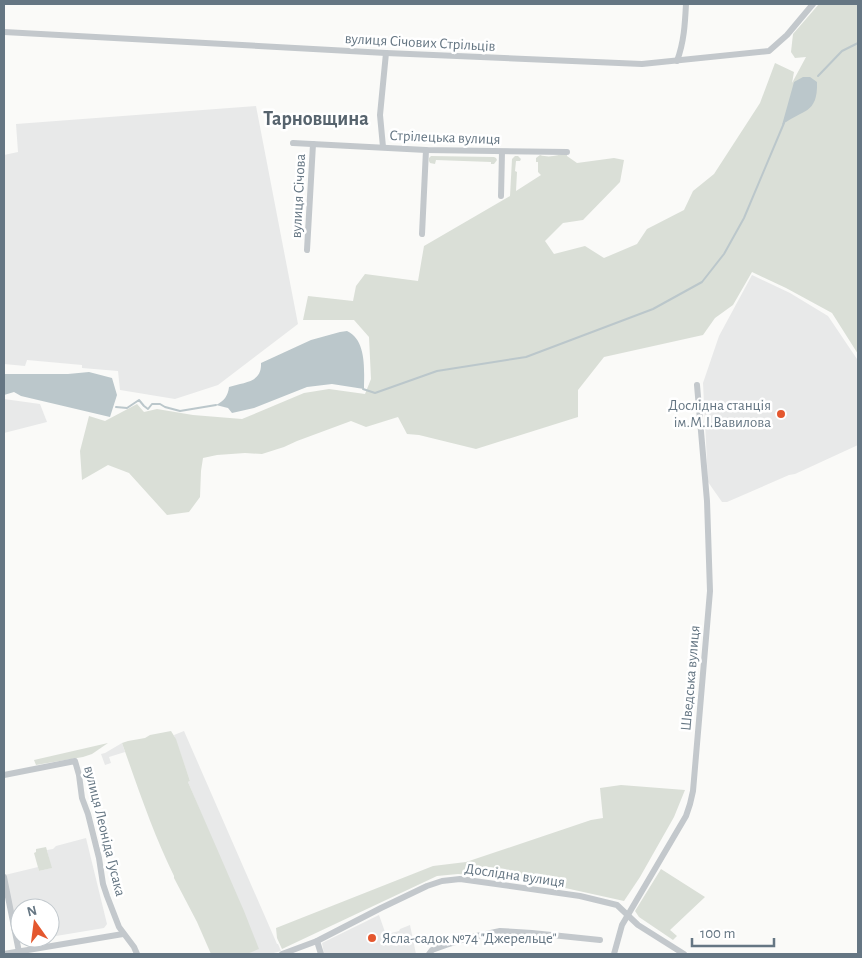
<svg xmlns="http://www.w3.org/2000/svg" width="862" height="958" font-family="'Alegreya Sans',sans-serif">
	<rect width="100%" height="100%" fill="#fafaf8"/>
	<!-- built -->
	<g fill="#e8e9e9">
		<path d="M 256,106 L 298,324 L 218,385 L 175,399 L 120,390 L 118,371 L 82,368 L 82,365 L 27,360 L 25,366 L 4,364 L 4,155 L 18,152 L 16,124 Z"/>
		<path d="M 752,275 L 790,293 L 828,316 L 857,359 L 858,362 L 858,445 L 795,474 L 789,475 L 727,502 L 722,502 L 708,482 L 703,383 L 719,336 Z"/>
		<path d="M 4,399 L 40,404 L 47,422 L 4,433 Z"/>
		<path d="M 184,731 L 277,944 L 278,944 L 281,951 L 270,954 L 247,954 L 246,953 L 258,949 L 188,782 L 190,781 L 174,735 Z"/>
		<path d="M 122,743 L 125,752 L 109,757 L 111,763 L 105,765 L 101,754 L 105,753 Z"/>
		<path d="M 86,838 L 107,924 L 104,928 L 50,937 L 50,908 L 20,908 L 20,938 L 45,938 L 24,942 L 18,936 L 5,875 L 38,867 L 39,871 L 51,868 L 47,850 L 53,849 L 56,846 Z"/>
		<path d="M 379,915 L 385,932 L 388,931 L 391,933 L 399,931 L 400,929 L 410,925 L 416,954 L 324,954 L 322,943 Z"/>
	</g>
	<!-- green -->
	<g fill="#dadfd7">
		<path d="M 819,4 L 858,4 L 858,354 L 832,313 L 786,288 L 752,272 L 733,305 L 715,318 L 703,335 L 604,357 L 578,390 L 578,417 L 476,449 L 419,435 L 407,434 L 398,417 L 366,427 L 351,421 L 297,441 L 284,447 L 262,454 L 245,453 L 217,455 L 203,458 L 201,471 L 200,497 L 189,512 L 167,515 L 129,473 L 108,465 L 82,480 L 80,451 L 89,416 L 105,421 L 137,404 L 144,412 L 157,409 L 193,415 L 242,419 L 304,393 L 329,389 L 365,394 L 371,379 L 369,337 L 354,320 L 303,320 L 308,296 L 353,301 L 356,286 L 365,274 L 418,281 L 424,246 L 510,196 L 512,159 L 515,156 L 518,156 L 521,159 L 520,161 L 516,161 L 515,171 L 517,172 L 516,191 L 541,175 L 538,172 L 538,162 L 536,162 L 536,158 L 540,155 C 549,158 557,156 567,152 L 567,156 L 577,163 L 614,158 L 624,160 L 620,182 L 583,220 L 563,223 L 545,241 L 554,254 L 585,246 L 604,258 L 637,244 L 647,229 L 684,210 L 693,191 L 714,174 L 760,103 L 775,63 L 794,72 L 792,83 L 806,57 L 795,58 L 791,52 L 793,34 Z"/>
		<path d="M 431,156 L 494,157 L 496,158 L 497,160 L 494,164 L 491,164 L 491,162 L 436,160 L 435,164 L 430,163 L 429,161 L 429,158 Z"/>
		<path d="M 171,731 L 176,739 L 190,781 L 188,782 L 244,911 L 259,949 L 247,954 L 211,954 L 197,922 L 174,878 L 174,876 C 153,833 138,788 122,743 L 128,741 L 145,738 L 150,735 Z"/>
		<path d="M 108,743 L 92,754 L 83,757 L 36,765 L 34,760 Z"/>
		<path d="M 621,785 L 685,790 L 674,817 L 640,877 L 624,901 L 520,878 L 458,874 L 437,876 L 282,949 L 277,938 L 276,928 L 433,866 L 466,862 L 591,820 L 603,818 L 600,788 Z"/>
		<path d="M 46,847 L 52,868 L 39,871 L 34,853 L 36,852 L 36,849 Z"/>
		<path d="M 661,869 L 705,897 L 670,930 L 677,936 L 673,940 L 639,917 L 635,911 Z"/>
	</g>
	<!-- water -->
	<g fill="#bbc7cb">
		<path d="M 803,77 L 810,77 L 817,82 C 818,115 802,109 782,125 L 794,82 Z"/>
		<path d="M 347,331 C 367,340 364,371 364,389 L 332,384 L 307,387 L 254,408 L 232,413 L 228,408 L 216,405 C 224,401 228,396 229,387 C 244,382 262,383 261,363 L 311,340 L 340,332 Z"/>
		<path d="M 89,372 L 112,378 L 117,395 L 110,417 L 21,396 L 14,392 L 4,395 L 4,374 L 68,374 Z"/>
	</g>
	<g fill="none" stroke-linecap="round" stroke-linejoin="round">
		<!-- stream -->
		<g stroke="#bbc7cb" stroke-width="2">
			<path d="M 818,76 L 842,51 L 858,43"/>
			<path d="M 363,389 L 375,393 L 437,371 L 526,357 L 653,309 L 702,282 L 724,254 L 744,218 L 784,123"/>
			<path d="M 116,407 L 127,408 L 139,400 L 144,406 L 148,409 L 152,404 L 160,404 L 165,407 L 180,411 L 216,405"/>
		</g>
		<!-- minor -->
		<g stroke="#c3c8cc" stroke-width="6">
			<path d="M 4,32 L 386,53 L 642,64 L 769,51 L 787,35 L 813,4"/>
			<path d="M 677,61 C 684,42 685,24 686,4"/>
			<path d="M 293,143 L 426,150 L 567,152"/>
			<path d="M 383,147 L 380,115 L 386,53"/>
			<path d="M 501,196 L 502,152"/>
			<path d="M 422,234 L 426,150"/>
			<path d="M 307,250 L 313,144"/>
			<path d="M 4,775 L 75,761 L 79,775 L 82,798 L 88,814 L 99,858 L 103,884 L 107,896 L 119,927 L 134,947 L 137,954"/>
			<path d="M 4,877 L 19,952"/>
			<path d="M 317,941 L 321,954"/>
			<path d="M 4,954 L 123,934"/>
			<path d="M 282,954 L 317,941 L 381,908 L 427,886 L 442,881 L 460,879 L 580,896 L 617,905 L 638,925 L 684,954"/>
			<path d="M 429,954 L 432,950 L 446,945 L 472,937 L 500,931 L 532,933 L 600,940"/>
			<path d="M 614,954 L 622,925 L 686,816 L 690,804 L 693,791 L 710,591 L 707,501 L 697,385"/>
		</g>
	</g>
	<!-- markers -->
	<g fill="#e4572e" stroke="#fff" stroke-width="2">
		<circle cx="781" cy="414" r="5"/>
		<circle cx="372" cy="938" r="5"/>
	</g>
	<g text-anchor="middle" stroke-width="5" stroke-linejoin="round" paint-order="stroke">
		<!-- street labels -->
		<g font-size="15" fill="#657683" stroke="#fff">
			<text transform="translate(420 42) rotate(3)" y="5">вулиця Січових Стрільців</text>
			<text transform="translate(445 137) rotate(2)" y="5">Стрілецька вулиця</text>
			<text transform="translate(298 196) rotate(-87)" y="5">вулиця Січова</text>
			<text transform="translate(690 678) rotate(-85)" y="5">Шведська вулиця</text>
			<text transform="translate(105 831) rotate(76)" y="5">вулиця Леоніда Гусака</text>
			<text transform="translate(515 875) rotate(8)" y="5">Дослідна вулиця</text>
		</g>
		<!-- poi labels -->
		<g font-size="15" fill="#657683" stroke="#fff" text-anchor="end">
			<text x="771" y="410">Дослідна станція<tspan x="771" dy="17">ім.М.І.Вавилова</tspan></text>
			<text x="382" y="943" text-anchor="start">Ясла-садок №74 "Джерельце"</text>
		</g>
		<!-- district labels -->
		<g font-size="20" font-weight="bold" fill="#57646e" stroke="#fff">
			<text x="316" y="125">Тарновщина</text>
		</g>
	</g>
	<!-- border -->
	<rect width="862" height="958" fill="none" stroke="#657683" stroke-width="10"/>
	<!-- north arrow -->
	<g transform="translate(35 923) rotate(346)"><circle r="24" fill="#ffffff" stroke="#c1c8cd"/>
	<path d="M0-4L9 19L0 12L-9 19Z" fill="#e4572e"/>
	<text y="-8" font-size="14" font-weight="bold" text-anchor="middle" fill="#657683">N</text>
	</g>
	<!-- scale -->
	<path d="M692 938v8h82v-8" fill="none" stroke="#657683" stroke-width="2.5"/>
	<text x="700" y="938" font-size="15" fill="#657683" stroke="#ffffff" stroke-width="4" paint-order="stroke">100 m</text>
</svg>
